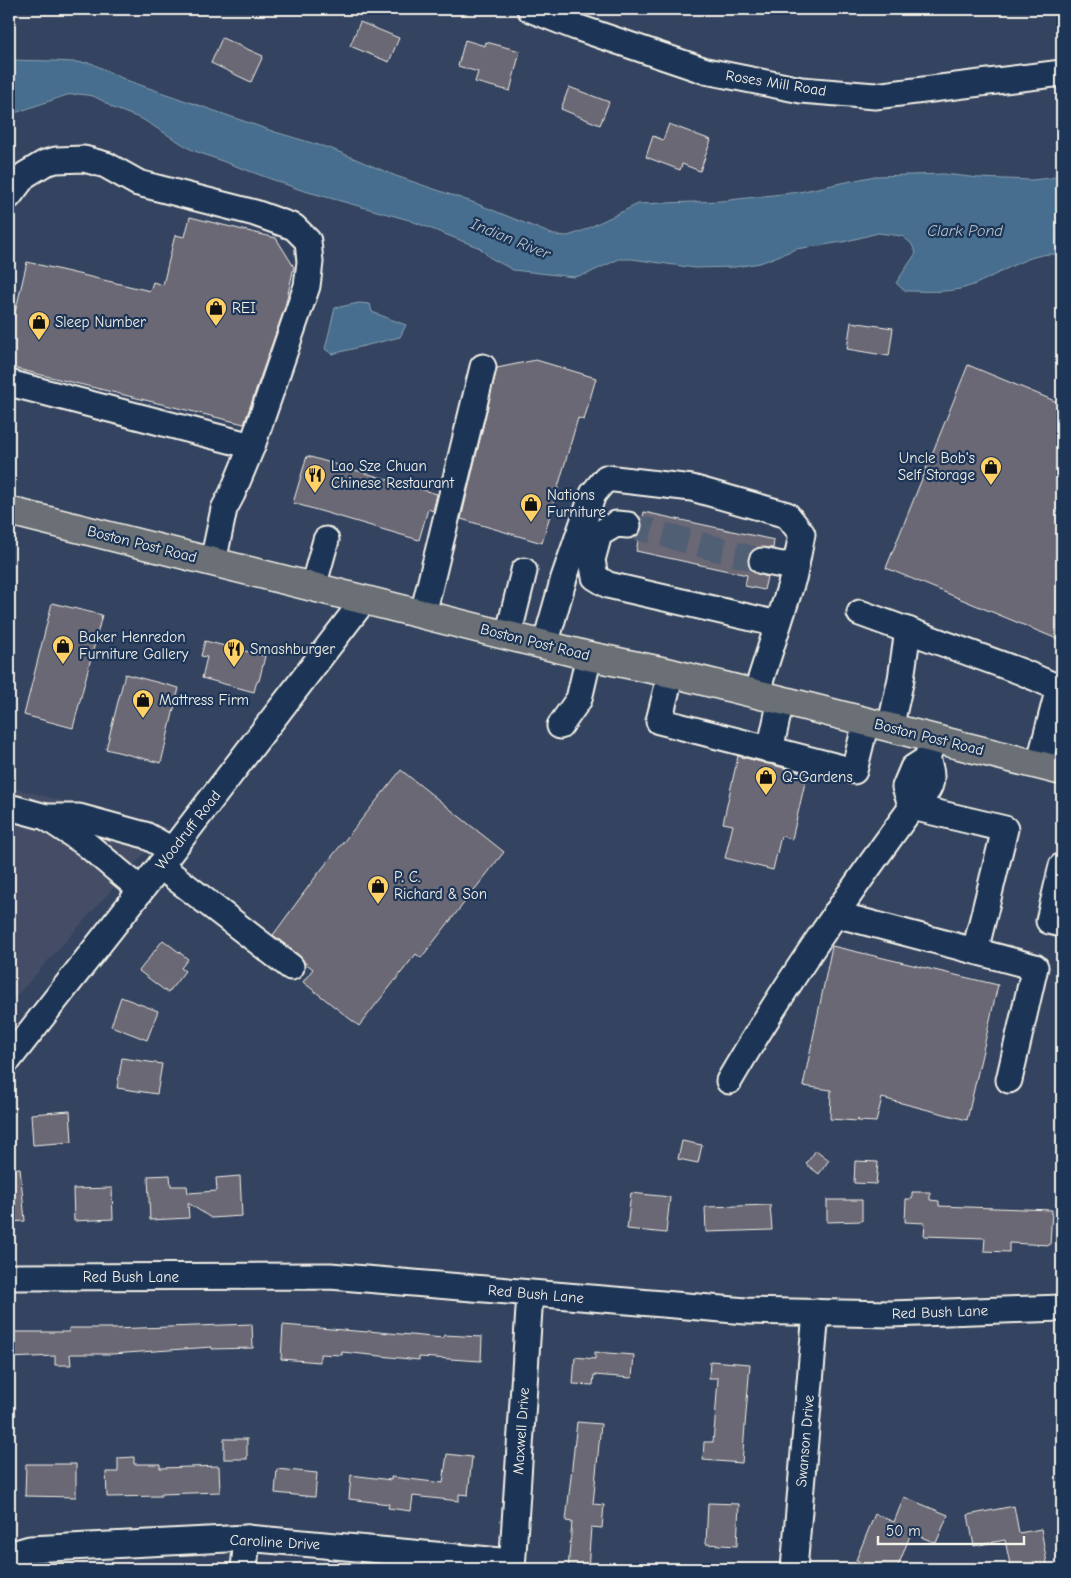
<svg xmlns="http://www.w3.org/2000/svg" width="1071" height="1578" font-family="'Comic Neue',sans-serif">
	<rect width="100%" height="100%" fill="#344460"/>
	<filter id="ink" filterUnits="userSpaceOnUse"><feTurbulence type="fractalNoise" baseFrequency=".02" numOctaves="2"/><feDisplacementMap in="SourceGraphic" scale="10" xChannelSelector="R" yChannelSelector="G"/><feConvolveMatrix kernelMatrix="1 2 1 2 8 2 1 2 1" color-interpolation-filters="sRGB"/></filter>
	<g filter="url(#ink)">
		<!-- built -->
		<path fill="#444e66" d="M 9,787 L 167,828 L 9,1004 Z"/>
		<!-- water -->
		<g fill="#466e8e" stroke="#8ca2b2">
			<path d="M 9,60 L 54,61 L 91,63 L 126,80 L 275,132 L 332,149 L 396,176 L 475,203 L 554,235 L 568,236 L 580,232 L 638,204 L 721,201 L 799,192 L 875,176 L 944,174 L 979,178 L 1031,180 L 1051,178 L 1062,173 L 1062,255 C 1030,248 994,280 964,288 C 945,293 925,291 905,291 L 896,283 L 916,253 L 911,243 L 902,236 L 878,233 L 843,242 L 796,249 L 760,263 L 735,267 L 695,268 L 632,259 L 619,259 L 587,274 L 574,277 L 513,270 L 489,257 L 480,248 L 409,220 L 301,190 L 192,150 L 142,119 L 113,108 L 103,101 L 93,96 L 79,94 L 67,95 L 9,115 Z"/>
			<path d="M 359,303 L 370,304 L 372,312 L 406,325 L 400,337 L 332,354 L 325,349 L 335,308 Z"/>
		</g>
		<!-- building -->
		<g fill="#6a6774" stroke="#f4f1e8">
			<path d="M 360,22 L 399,38 L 389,62 L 350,46 Z"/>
			<path d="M 222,38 L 263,56 L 251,82 L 211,63 Z"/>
			<path d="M 465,40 L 485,46 L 486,42 L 520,51 L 510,91 L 475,82 L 478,72 L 458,66 Z"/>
			<path d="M 569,87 L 609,102 L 600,125 L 561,109 Z"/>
			<path d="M 669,124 L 711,140 L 700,171 L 682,164 L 680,170 L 646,157 L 653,136 L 663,140 Z"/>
			<path d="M 190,217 L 276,238 L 294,267 L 285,307 L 244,424 L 9,367 L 9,339 L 27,262 L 150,291 L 153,282 L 163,285 L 175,235 L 185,237 Z"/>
			<path d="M 851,322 L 893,328 L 889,356 L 847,349 Z"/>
			<path d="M 536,360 L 596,378 L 584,420 L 578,418 L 542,543 L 461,519 L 497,368 Z"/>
			<path d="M 968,365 L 1062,404 L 1062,641 L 886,568 Z"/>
			<path d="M 307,456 L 437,494 L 433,511 L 428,509 L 419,540 L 293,503 Z"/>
			<path d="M 644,512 L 774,540 L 773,548 L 757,548 L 751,552 L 748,558 L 748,565 L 752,571 L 767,577 L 764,590 L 745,586 L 747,575 L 636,551 Z"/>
			<path d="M 52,603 L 102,615 L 73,728 L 24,715 Z"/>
			<path d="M 205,641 L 265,656 L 259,681 L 257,681 L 254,692 L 202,678 L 207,657 L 201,656 Z"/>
			<path d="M 125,674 L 179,688 L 161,763 L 106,749 Z"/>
			<path d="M 738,756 L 807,774 L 792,839 L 781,836 L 773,870 L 725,858 L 733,825 L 723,823 Z"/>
			<path d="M 401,770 L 504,852 L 421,958 L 416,954 L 359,1026 L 303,982 L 313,969 L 304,962 L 300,956 L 273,935 L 317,875 Z"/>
			<path d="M 163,940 L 188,959 L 181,968 L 185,971 L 168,993 L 139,971 Z"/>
			<path d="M 832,946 L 998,985 L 967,1120 L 882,1098 L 876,1122 L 858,1121 L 858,1119 L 857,1121 L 830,1119 L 831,1090 L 803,1086 Z"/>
			<path d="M 121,997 L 158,1011 L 147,1040 L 111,1026 Z"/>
			<path d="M 122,1058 L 162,1064 L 157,1094 L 117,1088 Z"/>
			<path d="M 70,1111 L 72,1142 L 33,1145 L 31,1114 Z"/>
			<path d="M 682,1141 L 702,1145 L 698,1163 L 678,1159 Z"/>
			<path d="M 816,1150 L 829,1160 L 819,1174 L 806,1164 Z"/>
			<path d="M 855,1161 L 878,1162 L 876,1184 L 854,1183 Z"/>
			<path d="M 20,1168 L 25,1221 L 9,1222 L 9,1169 Z"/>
			<path d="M 170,1175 L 171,1186 L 187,1186 L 188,1193 L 217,1191 L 216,1178 L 240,1176 L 242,1216 L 211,1218 L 188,1203 L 189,1218 L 150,1220 L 148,1176 Z"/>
			<path d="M 112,1188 L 113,1219 L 74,1221 L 73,1189 Z"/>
			<path d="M 912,1192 L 930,1192 L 930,1200 L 939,1201 L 939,1206 L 1052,1210 L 1050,1245 L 1009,1243 L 1009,1252 L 984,1251 L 985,1238 L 924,1236 L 925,1223 L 905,1222 L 906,1199 L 912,1199 Z"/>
			<path d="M 631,1193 L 670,1197 L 666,1233 L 627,1229 Z"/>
			<path d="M 827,1200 L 862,1200 L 862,1221 L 827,1222 Z"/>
			<path d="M 770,1205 L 772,1230 L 706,1232 L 705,1207 Z"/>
			<path d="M 252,1324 L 253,1348 L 212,1349 L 212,1347 L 112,1354 L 70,1354 L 71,1365 L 55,1365 L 55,1356 L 9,1358 L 9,1332 L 69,1332 L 69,1328 L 112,1328 L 112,1329 Z"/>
			<path d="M 283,1325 L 367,1332 L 368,1331 L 443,1338 L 444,1335 L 482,1337 L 481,1361 L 419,1357 L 419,1360 L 342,1352 L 342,1355 L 320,1354 L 320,1362 L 281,1359 Z"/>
			<path d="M 595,1352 L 634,1355 L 632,1378 L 594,1375 L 593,1385 L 573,1384 L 575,1357 L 595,1359 Z"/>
			<path d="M 710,1361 L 750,1364 L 742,1463 L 703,1460 L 704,1442 L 713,1442 L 715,1421 L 718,1378 L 709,1378 Z"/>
			<path d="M 577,1422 L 601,1424 L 593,1504 L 604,1505 L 602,1528 L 591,1527 L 588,1569 L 568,1569 L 572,1522 L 566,1521 Z"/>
			<rect x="224" y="1439" width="23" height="20"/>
			<path d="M 447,1454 L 472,1457 L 468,1495 L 459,1494 L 459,1501 L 413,1496 L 411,1511 L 388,1508 L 389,1504 L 349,1499 L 351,1475 L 391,1480 L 391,1477 L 443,1483 Z"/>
			<path d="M 134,1457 L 134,1464 L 160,1464 L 160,1468 L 219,1466 L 220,1492 L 161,1494 L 161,1496 L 107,1497 L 106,1472 L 118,1472 L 118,1458 Z"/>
			<path d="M 26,1464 L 76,1464 L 76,1497 L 25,1496 Z"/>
			<path d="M 277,1469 L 317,1473 L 315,1497 L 275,1493 Z"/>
			<path d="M 904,1497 L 948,1515 L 936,1543 L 911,1533 L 897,1569 L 866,1569 L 867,1565 L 856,1560 L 875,1514 L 894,1522 Z"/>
			<path d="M 708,1503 L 739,1504 L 737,1546 L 706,1544 Z"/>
			<path d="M 1014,1506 L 1019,1533 L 1041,1529 L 1048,1569 L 1011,1569 L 1005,1540 L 974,1546 L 968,1515 Z"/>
		</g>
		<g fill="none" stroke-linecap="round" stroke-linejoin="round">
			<!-- minor-tunnel -->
			<path stroke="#515e74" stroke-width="25" stroke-dasharray="25 12" stroke-linecap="butt" d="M 628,525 L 762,561"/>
			<!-- minor casing -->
			<g stroke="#f4f1e8" stroke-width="29">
				<g id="minor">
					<path d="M 530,9 L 576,27 L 706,71 L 801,90 L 875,96 L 1062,73"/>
					<path d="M 9,196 L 25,175 L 45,163 L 56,160 L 84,159 L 106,165 L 138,183 L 255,213 L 294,227 L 308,241 L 310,262 L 307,286 L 252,446 L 232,494 L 224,509 L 213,562"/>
					<path d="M 9,383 L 252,446"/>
					<path d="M 628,525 L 616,524 L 599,534 L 592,560 L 595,577 L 608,585 L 778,624"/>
					<path d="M 762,561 L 782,565 L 796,564"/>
					<path d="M 313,587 L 326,540"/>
					<path d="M 860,613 L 1022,672 L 1059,688 L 1039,765"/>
					<path d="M 423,614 L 483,367"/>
					<path d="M 508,636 L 524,571"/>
					<path d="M 545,645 L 564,578 L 593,494 L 606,478 L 692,488 L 787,515 L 802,534 L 794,575 L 756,694"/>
					<path d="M 671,673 L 659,721 L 854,771 L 866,722"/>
					<path d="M 560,726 L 579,699 L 589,656"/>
					<path d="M 890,728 L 901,679 L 908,630"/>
					<path d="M 770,750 L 781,700"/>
					<path d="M 927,759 C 936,782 930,791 912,807 L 905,787 L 913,768 L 927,759 L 933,738"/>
					<path d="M 9,807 L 46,817 L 79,817 L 145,835 L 172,850"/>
					<path d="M 46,817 L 85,843 L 141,890"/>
					<path d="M 160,866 L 291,967"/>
					<path d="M 1062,866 L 1049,921 L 1062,924"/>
					<path d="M 835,914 L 1035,967 L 1009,1080"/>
					<path d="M 9,1059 L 160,866 L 364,600"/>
					<path d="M 729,1081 C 784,986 847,896 912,807 L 1005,829 L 975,951"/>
					<path d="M 9,1277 L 330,1276 L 746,1311 L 891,1314 L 1062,1308"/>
					<path d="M 9,1555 L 30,1549 L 247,1538 L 512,1562"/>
					<path d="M 244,1569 L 247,1538"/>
					<path d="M 512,1569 L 530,1294"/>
					<path d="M 794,1569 L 816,1312"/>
				</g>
			</g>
			<!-- major casing -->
			<g stroke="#f4f1e8" stroke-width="31">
				<path id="major" d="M 9,511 L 589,656 L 671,673 L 781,700 L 1062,771"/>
			</g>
			<!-- minor -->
			<use href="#minor" stroke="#1d3557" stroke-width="25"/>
			<!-- major -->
			<use href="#major" stroke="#6b7074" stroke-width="28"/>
		</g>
	</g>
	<!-- icons -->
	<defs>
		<g id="shop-pin" transform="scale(1.125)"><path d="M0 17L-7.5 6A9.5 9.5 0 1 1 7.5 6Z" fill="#ffd166" stroke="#1d3557"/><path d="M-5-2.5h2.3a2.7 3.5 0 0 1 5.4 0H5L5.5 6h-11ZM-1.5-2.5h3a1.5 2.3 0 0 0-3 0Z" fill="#111"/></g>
		<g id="restaurant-pin" transform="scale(1.125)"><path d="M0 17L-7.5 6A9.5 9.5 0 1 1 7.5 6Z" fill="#ffd166" stroke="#1d3557"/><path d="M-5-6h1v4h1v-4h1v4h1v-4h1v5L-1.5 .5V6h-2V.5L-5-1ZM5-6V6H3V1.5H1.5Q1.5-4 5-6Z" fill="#111"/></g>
	</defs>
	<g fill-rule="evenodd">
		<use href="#shop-pin" x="216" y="308"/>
		<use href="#shop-pin" x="39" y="322"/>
		<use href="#shop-pin" x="991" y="467"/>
		<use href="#restaurant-pin" x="315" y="475"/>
		<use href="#shop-pin" x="531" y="504"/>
		<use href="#shop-pin" x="63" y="646"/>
		<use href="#restaurant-pin" x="234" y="649"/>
		<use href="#shop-pin" x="143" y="700"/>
		<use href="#shop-pin" x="766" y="777"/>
		<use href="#shop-pin" x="378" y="886"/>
	</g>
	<g text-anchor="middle" stroke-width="4.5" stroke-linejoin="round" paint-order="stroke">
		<!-- street labels -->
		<g font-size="15" fill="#f4f1e8" stroke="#1d3557">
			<text transform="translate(776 83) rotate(9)" y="5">Roses Mill Road</text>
			<text transform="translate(142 544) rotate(14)" y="5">Boston Post Road</text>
			<text transform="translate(535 642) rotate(14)" y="5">Boston Post Road</text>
			<text transform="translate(929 737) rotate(14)" y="5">Boston Post Road</text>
			<text transform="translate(188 830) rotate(-52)" y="5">Woodruff Road</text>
			<text x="131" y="1282">Red Bush Lane</text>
			<text transform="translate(536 1294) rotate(5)" y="5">Red Bush Lane</text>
			<text transform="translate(940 1312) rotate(-2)" y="5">Red Bush Lane</text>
			<text transform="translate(521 1431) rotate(-86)" y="5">Maxwell Drive</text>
			<text transform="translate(805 1441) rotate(-85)" y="5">Swanson Drive</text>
			<text transform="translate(275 1542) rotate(3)" y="5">Caroline Drive</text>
		</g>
		<!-- poi labels -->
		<g font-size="15" fill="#f4f1e8" stroke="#1d3557" text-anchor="start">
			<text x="232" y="313">REI</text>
			<text x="55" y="327">Sleep Number</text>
			<text x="975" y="463" text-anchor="end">Uncle Bob's<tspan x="975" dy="17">Self Storage</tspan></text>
			<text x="331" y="471">Lao Sze Chuan<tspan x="331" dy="17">Chinese Restaurant</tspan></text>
			<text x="547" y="500">Nations<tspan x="547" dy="17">Furniture</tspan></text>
			<text x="79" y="642">Baker Henredon<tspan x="79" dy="17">Furniture Gallery</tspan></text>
			<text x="250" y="654">Smashburger</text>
			<text x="159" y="705">Mattress Firm</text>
			<text x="782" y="782">Q-Gardens</text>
			<text x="394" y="882">P. C.<tspan x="394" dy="17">Richard &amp; Son</tspan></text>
		</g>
		<!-- water labels -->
		<g font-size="16" font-style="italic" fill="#b7c3c8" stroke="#1d3557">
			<text x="965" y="236">Clark Pond</text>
			<text transform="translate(511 238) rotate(22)" y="6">Indian River</text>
		</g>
	</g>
	<!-- margin -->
	<rect width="1071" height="1578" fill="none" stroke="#1d3557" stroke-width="30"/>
	<rect x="15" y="15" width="1041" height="1548" fill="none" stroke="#f4f1e8" stroke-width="2" filter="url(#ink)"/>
	<!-- scale -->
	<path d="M878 1536v8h146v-8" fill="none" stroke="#f4f1e8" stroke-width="2.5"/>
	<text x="886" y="1536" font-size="15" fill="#f4f1e8" stroke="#1d3557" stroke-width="4" paint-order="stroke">50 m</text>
</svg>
